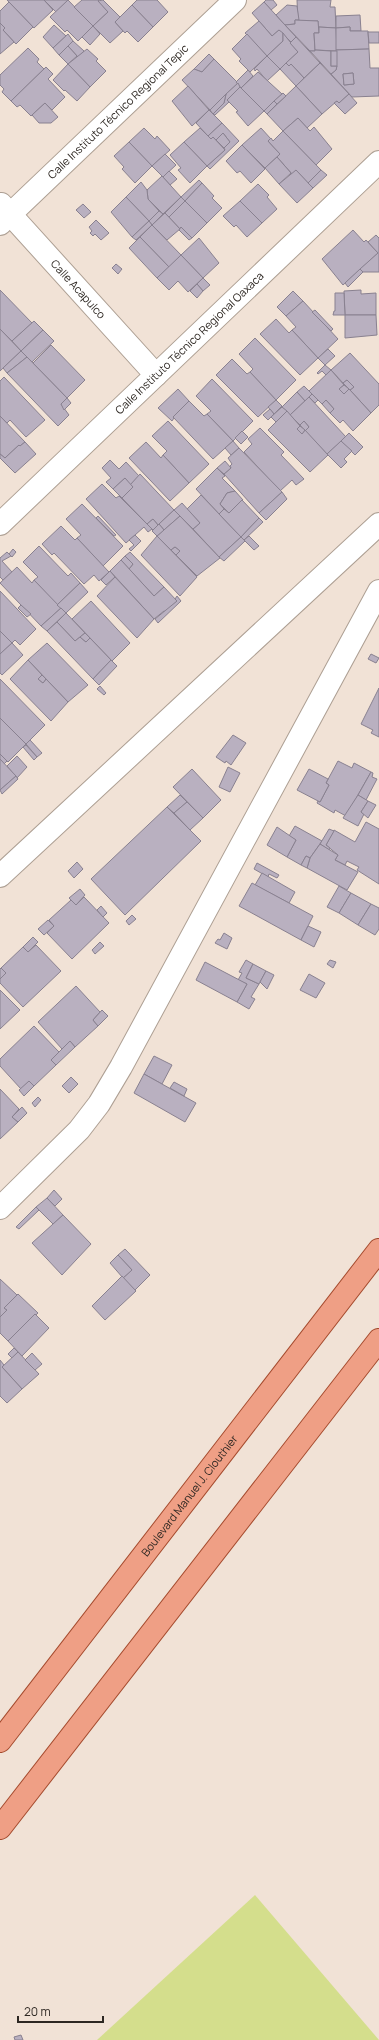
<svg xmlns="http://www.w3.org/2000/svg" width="379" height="2040" font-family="Manrope,sans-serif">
	<rect width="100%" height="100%" fill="#f1e2d6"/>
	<!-- green -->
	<path fill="#d4de8c" d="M 255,1895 L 379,2040 L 97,2040 Z"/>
	<!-- building -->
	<g fill="#b9b0c0" stroke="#898190" fill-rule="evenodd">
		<path d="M 7,0 L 44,0 L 53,10 L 34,28 Z"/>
		<path d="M 44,0 L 68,0 L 56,12 Z"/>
		<path d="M 68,0 L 93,26 L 78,41 L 67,30 L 65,32 L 50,17 Z"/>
		<path d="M 82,0 L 98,0 L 108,12 L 93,26 L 74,7 Z"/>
		<path d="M 103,0 L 120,17 L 115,22 L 123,31 L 110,43 L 93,26 L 108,12 L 98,1 Z"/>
		<path d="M 137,0 L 157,0 L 168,12 L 153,27 L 132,5 Z"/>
		<path d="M 266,0 L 273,0 L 277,5 L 271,10 L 264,2 Z"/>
		<path d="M 297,0 L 331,0 L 330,7 L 335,7 L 336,28 L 318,27 L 318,21 L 298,21 Z"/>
		<path d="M 9,2 L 33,27 L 16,44 L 3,30 L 5,28 L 0,23 L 0,11 Z"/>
		<path d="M 264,2 L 296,37 L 291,42 L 279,30 L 272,36 L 252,13 Z"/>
		<path d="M 132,5 L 153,27 L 138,42 L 127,31 L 125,33 L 115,22 Z"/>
		<path d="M 287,5 L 297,6 L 299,20 L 295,20 L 295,24 L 285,25 L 276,15 Z"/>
		<path d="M 360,15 L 361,31 L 350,31 L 350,27 L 336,28 L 336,16 Z"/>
		<path d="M 295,20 L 318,21 L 319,33 L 314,33 L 315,51 L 310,51 L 285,25 L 295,24 Z"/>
		<path d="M 259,21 L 272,36 L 279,30 L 283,33 L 283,41 L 267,56 L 245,33 Z"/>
		<path d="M 0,23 L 5,28 L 3,30 L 14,42 L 0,54 Z"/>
		<path d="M 54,25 L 66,36 L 53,48 L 43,37 Z"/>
		<path d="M 93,26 L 100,34 L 90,45 L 82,37 Z"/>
		<path d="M 319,27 L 336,28 L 337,51 L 315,50 L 314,33 L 319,33 Z"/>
		<path d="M 350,27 L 350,31 L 368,31 L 369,49 L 336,50 L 336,28 Z"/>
		<path d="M 368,32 L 379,32 L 379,43 L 369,43 Z"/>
		<path d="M 283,33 L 298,52 L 280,69 L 267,56 L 283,41 Z"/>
		<path d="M 68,34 L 73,41 L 59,55 L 53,48 Z"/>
		<path d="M 247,34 L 267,56 L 250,72 L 239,61 L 241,59 L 232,49 Z"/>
		<path d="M 296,37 L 320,63 L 304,78 L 291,64 L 289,66 L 286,63 L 298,52 L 290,43 Z"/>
		<path d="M 73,41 L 84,51 L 78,57 L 68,46 Z"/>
		<path d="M 68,46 L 77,56 L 68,64 L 59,55 Z"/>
		<path d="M 28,48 L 39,59 L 37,62 L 44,69 L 11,101 L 2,92 L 4,89 L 0,85 L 0,75 Z"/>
		<path d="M 87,49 L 98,59 L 96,61 L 106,71 L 90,87 L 68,64 Z"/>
		<path d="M 369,49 L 370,68 L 379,68 L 379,96 L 352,97 L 331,74 L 336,70 L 336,50 ZM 353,73 L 354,84 L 344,85 L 343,74 Z"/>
		<path d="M 315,50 L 331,51 L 331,66 L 337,66 L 336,70 L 331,74 L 310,51 L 315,51 Z"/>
		<rect x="331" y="51" width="6" height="15"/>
		<path d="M 209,54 L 214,59 L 202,72 L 194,69 Z"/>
		<path d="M 267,56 L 280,69 L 267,81 L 257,69 L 255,71 L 254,69 Z"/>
		<path d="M 214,59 L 238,83 L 210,110 L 182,80 L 194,69 L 202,72 Z"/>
		<path d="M 286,63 L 289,66 L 291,64 L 304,78 L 296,86 L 280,69 Z"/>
		<path d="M 320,63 L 349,94 L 339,103 L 337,101 L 322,114 L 296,86 Z"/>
		<path d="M 68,64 L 90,87 L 77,101 L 65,90 L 64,91 L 53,80 Z"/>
		<path d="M 46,67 L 53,74 L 48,79 L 65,97 L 52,110 L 45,103 L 31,116 L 20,105 L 17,107 L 11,101 Z"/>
		<path d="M 248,70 L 253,76 L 241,88 L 236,82 Z"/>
		<path d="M 258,72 L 282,94 L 264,111 L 241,88 Z"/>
		<path d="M 353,73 L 354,84 L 344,85 L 343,74 Z"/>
		<path d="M 238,83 L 240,87 L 227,100 L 229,102 L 215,115 L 213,114 L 224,103 L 226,94 Z"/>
		<path d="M 188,86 L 209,110 L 192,126 L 172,101 Z"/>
		<path d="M 296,86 L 322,114 L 307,128 L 298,118 L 283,131 L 267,114 Z"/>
		<path d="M 240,87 L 264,111 L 248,126 L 236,112 L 238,111 L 227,100 Z"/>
		<path d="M 283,93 L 286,96 L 277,104 L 274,101 Z"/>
		<path d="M 226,94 L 224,103 L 213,114 L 210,110 Z"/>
		<path d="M 349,94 L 357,103 L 345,114 L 334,103 L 337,101 L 339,103 Z"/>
		<path d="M 274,101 L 277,104 L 267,114 L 264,111 Z"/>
		<path d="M 45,103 L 58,117 L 51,123 L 39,123 L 32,115 Z"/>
		<path d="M 209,110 L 222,123 L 208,136 L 196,123 Z"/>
		<path d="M 298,118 L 310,131 L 314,127 L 332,149 L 316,165 L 283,131 Z"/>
		<path d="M 222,123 L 239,141 L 210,169 L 207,166 L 225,150 L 224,148 L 230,142 L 223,133 L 216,140 L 213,137 L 211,139 L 208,136 Z"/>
		<path d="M 144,128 L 155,139 L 157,136 L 170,150 L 152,166 L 129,142 Z"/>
		<path d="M 200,128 L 211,139 L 213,137 L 225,150 L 207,166 L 184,142 Z"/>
		<path d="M 261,128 L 271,139 L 268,141 L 280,154 L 265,168 L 242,145 Z"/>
		<path d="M 283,131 L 321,170 L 308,183 L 296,170 L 292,174 L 277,157 L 280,154 L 268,141 L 271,138 L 273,141 Z"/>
		<path d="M 223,133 L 230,142 L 224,148 L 216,140 Z"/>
		<path d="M 129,142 L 152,166 L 135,183 L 122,169 L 124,167 L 114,156 Z"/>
		<path d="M 184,142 L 207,166 L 190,183 L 178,170 L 181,168 L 170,155 Z"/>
		<path d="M 242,145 L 265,169 L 251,183 L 240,171 L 237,173 L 226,161 Z"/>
		<path d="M 165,154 L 176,165 L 163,177 L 152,166 Z"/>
		<path d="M 277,157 L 291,173 L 279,184 L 265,168 Z"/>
		<path d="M 296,170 L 313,188 L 297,203 L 279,184 Z"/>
		<path d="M 321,170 L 327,175 L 313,188 L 308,183 Z"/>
		<path d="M 169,171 L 177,179 L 170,185 L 163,177 Z"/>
		<path d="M 162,176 L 181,197 L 163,214 L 148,199 L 147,190 Z"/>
		<path d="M 199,180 L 202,183 L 185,201 L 181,197 Z"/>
		<path d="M 141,182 L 147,190 L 148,199 L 159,211 L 149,221 L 126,197 Z"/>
		<path d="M 202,183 L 214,196 L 212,198 L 222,208 L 207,223 L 185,201 Z"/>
		<path d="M 258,184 L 269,195 L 267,197 L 277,209 L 262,223 L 240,201 Z"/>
		<path d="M 126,197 L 149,221 L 132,237 L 111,212 Z"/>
		<path d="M 181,197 L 185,201 L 169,217 L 165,213 Z"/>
		<path d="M 185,201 L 207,223 L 192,238 L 181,227 L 180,229 L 169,217 Z"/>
		<path d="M 240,201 L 262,223 L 247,237 L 236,225 L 234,227 L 223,216 Z"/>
		<path d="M 83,204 L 91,212 L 84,218 L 76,210 Z"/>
		<path d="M 159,211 L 163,214 L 152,225 L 149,221 Z"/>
		<path d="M 165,213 L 180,229 L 167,240 L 152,225 Z"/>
		<path d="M 96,220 L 109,233 L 101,240 L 95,234 L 93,236 L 90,233 L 92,231 L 89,227 Z"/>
		<path d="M 149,221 L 152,225 L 136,240 L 132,237 Z"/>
		<path d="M 152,225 L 181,255 L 169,267 L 140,237 Z"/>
		<path d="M 181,227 L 192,238 L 189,240 L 179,230 Z"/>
		<path d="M 353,230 L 364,242 L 366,240 L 378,253 L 343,285 L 322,259 Z"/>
		<path d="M 376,235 L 379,238 L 379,272 L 363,272 L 360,269 L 378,253 L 368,242 Z"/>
		<path d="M 140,237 L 169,267 L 157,278 L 129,248 Z"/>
		<path d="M 199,238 L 219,263 L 203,278 L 181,255 Z"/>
		<path d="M 181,255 L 203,278 L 188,292 L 178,281 L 169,290 L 157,278 Z"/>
		<path d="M 116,264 L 122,269 L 118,274 L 112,268 Z"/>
		<path d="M 360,269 L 363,272 L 348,287 L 345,283 Z"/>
		<path d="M 203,278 L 210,285 L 203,291 L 197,284 Z"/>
		<path d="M 197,284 L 203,291 L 197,298 L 190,291 Z"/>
		<path d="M 0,290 L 32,323 L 12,341 L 0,329 Z"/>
		<path d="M 361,290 L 361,294 L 376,293 L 376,315 L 345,315 L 344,291 Z"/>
		<path d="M 293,291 L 303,301 L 286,316 L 277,307 Z"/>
		<path d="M 335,293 L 344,293 L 345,315 L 333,315 L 334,311 L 335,311 Z"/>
		<path d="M 303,301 L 338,339 L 318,358 L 292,330 L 296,327 L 286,316 Z"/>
		<path d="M 315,310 L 333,329 L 331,331 L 312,312 Z"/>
		<path d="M 345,315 L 376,315 L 377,335 L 345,338 Z"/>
		<path d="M 276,319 L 289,333 L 292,330 L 318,358 L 300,375 L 260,334 Z"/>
		<path d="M 34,321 L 43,330 L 21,351 L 12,341 Z"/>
		<path d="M 0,329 L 21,351 L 0,371 Z"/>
		<path d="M 43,330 L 54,341 L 32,362 L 21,351 Z"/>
		<path d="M 255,338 L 296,380 L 276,400 L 250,372 L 253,369 L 239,354 Z"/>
		<path d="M 51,345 L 85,380 L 67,398 L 33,363 Z"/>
		<path d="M 328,349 L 335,356 L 325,365 L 318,358 Z"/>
		<path d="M 21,351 L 27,357 L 7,373 L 3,368 Z"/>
		<path d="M 350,353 L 379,384 L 379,405 L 371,413 L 350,390 L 354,387 L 347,380 L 343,383 L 331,370 Z"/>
		<path d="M 27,357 L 67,398 L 61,404 L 69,415 L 58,426 L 7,373 Z"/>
		<path d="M 232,359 L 247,374 L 250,372 L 276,400 L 258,417 L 216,375 Z"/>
		<path d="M 325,365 L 331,370 L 326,375 L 322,371 L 318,374 L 317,373 Z"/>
		<path d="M 331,370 L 344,385 L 339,389 L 344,394 L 349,389 L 350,390 L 371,413 L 353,431 L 343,420 L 340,423 L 330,413 L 334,409 L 326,400 L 322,404 L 309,391 Z"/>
		<path d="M 4,377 L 45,420 L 26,437 L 10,420 L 7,423 L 0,416 L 0,381 Z"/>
		<path d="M 212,379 L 253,421 L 233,441 L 207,414 L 211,411 L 196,396 Z"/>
		<path d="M 347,380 L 354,387 L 350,390 L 343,383 Z"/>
		<path d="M 344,385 L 349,389 L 344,394 L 339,389 Z"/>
		<path d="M 304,386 L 312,394 L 305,401 L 297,392 Z"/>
		<path d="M 178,389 L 189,401 L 173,417 L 174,418 L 172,421 L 158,408 Z"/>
		<path d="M 297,392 L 305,401 L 290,415 L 282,407 Z"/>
		<path d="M 312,394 L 318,400 L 315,403 L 309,397 Z"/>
		<path d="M 309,397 L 346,437 L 327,454 L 305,431 L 309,427 L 304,421 L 300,425 L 290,415 Z"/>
		<path d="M 67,398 L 71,403 L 64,410 L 61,404 Z"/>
		<path d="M 276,400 L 282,406 L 274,414 L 268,407 Z"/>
		<path d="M 326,400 L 334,409 L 330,413 L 322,404 Z"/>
		<path d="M 189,401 L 204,416 L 207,414 L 233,441 L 213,459 L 173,417 Z"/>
		<path d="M 282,407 L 287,411 L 276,422 L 271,417 Z"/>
		<path d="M 270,409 L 274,414 L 268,420 L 263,415 Z"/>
		<path d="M 287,411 L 300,426 L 297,429 L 302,434 L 305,430 L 328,455 L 310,472 L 268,430 Z"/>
		<path d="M 0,416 L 25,442 L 20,446 L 19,445 L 5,458 L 0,454 Z"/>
		<path d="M 168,421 L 209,464 L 189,483 L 163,455 L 167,451 L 152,436 Z"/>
		<path d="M 304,421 L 309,427 L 305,431 L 300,425 Z"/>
		<path d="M 300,426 L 305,430 L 302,434 L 297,429 Z"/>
		<path d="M 260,428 L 284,452 L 281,455 L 304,479 L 296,485 L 292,480 L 280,491 L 244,452 L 252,444 L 248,439 Z"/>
		<path d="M 242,431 L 248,437 L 241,444 L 235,438 Z"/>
		<path d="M 349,433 L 363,447 L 355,455 L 341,441 Z"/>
		<path d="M 233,441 L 239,448 L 231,455 L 225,448 Z"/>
		<path d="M 341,441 L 352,451 L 344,459 L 347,462 L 341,468 L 327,454 Z"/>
		<path d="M 25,442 L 36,454 L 15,473 L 0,458 L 0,454 L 5,458 L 19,445 L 20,446 Z"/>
		<path d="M 146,442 L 161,458 L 163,455 L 189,483 L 170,501 L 129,458 Z"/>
		<path d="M 239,448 L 282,492 L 259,513 L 224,474 L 231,468 L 230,466 L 232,464 L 228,458 Z"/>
		<path d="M 110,460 L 119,469 L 126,462 L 139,476 L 130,485 L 125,478 L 113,489 L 106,482 L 111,478 L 102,468 Z"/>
		<path d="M 225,461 L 231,468 L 224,474 L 217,468 Z"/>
		<path d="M 217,468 L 225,476 L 222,478 L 235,491 L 227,493 L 220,504 L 224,509 L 219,514 L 196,489 Z"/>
		<path d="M 140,474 L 174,510 L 158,525 L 153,519 L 147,524 L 122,498 L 133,487 L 130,485 Z"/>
		<path d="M 125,478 L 133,487 L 122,498 L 113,489 Z"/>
		<path d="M 102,484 L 116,498 L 119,496 L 152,529 L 148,532 L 144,527 L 126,543 L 86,499 Z"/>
		<path d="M 235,491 L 243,500 L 229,513 L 220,504 L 227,493 Z"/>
		<path d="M 282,492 L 287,499 L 266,520 L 259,513 Z"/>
		<path d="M 201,495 L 241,537 L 219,557 L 193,529 L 200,523 L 187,509 Z"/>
		<path d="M 242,500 L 259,518 L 241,537 L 219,514 L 224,509 L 229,513 Z"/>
		<path d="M 182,503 L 200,523 L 193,529 L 174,510 Z"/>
		<path d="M 82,504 L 123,546 L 103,566 L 77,538 L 81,535 L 66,519 Z"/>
		<path d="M 174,510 L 180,516 L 164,530 L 159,524 Z"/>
		<path d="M 98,516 L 116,535 L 114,536 L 96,518 Z"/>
		<path d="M 180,516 L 220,558 L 197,576 L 176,555 L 180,551 L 175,547 L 171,550 L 157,536 Z"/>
		<path d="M 259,518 L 263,522 L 244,540 L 241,537 Z"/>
		<path d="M 153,519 L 158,525 L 153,530 L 147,524 Z"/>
		<path d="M 159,524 L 164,530 L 157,536 L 152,531 Z"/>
		<path d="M 61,526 L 75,540 L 77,538 L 109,572 L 99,581 L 94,575 L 84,584 L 54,553 L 52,555 L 42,544 Z"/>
		<path d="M 135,535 L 141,541 L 131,551 L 129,549 L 134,545 L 129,540 Z"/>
		<path d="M 157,536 L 197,577 L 180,596 L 141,555 Z"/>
		<path d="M 249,536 L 259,546 L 254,550 L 244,540 Z"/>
		<path d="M 241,537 L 245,541 L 224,561 L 219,557 Z"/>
		<path d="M 39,546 L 68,576 L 71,573 L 80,583 L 57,605 L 34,580 L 38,577 L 23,562 Z"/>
		<path d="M 175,547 L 180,551 L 176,555 L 171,550 Z"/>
		<path d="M 13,549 L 16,552 L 12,557 L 9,554 Z"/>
		<path d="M 7,552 L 11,556 L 2,561 L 12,572 L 3,580 L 0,577 L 0,558 Z"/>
		<path d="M 130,552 L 164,587 L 154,596 L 129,569 L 133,564 L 125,556 Z"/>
		<path d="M 125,556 L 133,564 L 129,569 L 121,560 Z"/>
		<path d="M 121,560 L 154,596 L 164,587 L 177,601 L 166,612 L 164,611 L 154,619 L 110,571 Z"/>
		<path d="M 17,567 L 32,583 L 34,580 L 61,608 L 41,626 L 0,583 Z"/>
		<path d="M 110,571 L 115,577 L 106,585 L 101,580 Z"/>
		<path d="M 115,577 L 154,619 L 137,638 L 97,596 Z"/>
		<path d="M 80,583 L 88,592 L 66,613 L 57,605 Z"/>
		<path d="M 0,591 L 36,629 L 20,645 L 15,640 L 12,643 L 0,631 Z"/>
		<path d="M 177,596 L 181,601 L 158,623 L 155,619 L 177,601 L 175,599 Z"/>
		<path d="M 91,601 L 130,643 L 112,661 L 72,619 Z"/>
		<path d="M 21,605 L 31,614 L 27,617 L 18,608 Z"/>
		<path d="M 61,608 L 66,613 L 47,631 L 41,626 Z"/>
		<path d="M 66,613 L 85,633 L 75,641 L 57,622 Z"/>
		<path d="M 57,622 L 75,641 L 80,637 L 86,642 L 90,638 L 111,660 L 93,679 L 47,631 Z"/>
		<path d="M 0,631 L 12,643 L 0,654 Z"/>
		<path d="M 85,633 L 90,638 L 86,642 L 80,637 Z"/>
		<path d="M 12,643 L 23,655 L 2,675 L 0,673 L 0,654 Z"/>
		<path d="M 47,643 L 88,685 L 68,702 L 28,660 Z"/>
		<path d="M 371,654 L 379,658 L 376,663 L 368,659 Z"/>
		<path d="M 28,660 L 42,675 L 38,679 L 43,683 L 46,679 L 68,702 L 51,721 L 10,679 Z"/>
		<path d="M 111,660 L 117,666 L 99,685 L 93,679 Z"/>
		<path d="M 42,675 L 46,679 L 43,683 L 38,679 Z"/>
		<path d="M 0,679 L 45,725 L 26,744 L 0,718 Z"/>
		<path d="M 100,686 L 106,693 L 104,695 L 97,689 Z"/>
		<path d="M 379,688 L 379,737 L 371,733 L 373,730 L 361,724 Z"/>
		<path d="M 0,718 L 26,744 L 8,762 L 0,754 Z"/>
		<path d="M 233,735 L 246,743 L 231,765 L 226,761 L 225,763 L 216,757 Z"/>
		<path d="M 30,740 L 42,753 L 37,757 L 26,744 Z"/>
		<path d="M 26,745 L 37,757 L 34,760 L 23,747 Z"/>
		<path d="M 0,754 L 7,761 L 4,764 L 0,759 Z"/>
		<path d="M 17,756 L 27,767 L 17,778 L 7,766 Z"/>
		<path d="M 0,759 L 16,776 L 0,790 Z"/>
		<path d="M 338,761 L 352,768 L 354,763 L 371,772 L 346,816 L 335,810 L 334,813 L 317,803 L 318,801 L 320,802 L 329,785 L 326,783 Z"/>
		<path d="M 228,767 L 240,773 L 230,792 L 219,787 Z"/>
		<path d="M 192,769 L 221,800 L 203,818 L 173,787 Z"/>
		<path d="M 309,769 L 328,779 L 326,783 L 329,785 L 320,802 L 297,790 Z"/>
		<path d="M 371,772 L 373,773 L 372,777 L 377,779 L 366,800 L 358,795 Z"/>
		<path d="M 16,776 L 18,779 L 2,794 L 0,790 Z"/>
		<path d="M 180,795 L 187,802 L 174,813 L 167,807 Z"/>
		<path d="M 358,795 L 368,801 L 361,812 L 364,814 L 358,826 L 343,818 Z"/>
		<path d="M 368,801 L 376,805 L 368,818 L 361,812 Z"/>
		<path d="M 187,802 L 203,818 L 190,830 L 174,813 Z"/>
		<path d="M 167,807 L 201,841 L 125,915 L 91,879 Z"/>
		<path d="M 366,822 L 379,829 L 379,884 L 357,870 L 359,867 L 347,861 L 345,865 L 335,860 L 338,855 L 326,845 L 334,830 L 355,842 Z"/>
		<path d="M 295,826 L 322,841 L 310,858 L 306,856 L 301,865 L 287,857 L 296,840 L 289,836 Z"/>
		<path d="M 277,827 L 296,840 L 287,857 L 267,845 Z"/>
		<path d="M 329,829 L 334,831 L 326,845 L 330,848 L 329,850 L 320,844 Z"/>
		<path d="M 320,844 L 338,855 L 335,860 L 358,872 L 347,890 L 307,868 L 310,858 Z"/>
		<path d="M 306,856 L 310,858 L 307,868 L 301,865 Z"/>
		<path d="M 77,862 L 83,869 L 74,878 L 68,871 Z"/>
		<path d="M 257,863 L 279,875 L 277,878 L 269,874 L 268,877 L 254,869 Z"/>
		<path d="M 262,873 L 295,892 L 289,903 L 255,885 Z"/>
		<path d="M 252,883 L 313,916 L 301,940 L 239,906 Z"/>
		<path d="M 339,886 L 351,893 L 339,913 L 327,907 Z"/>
		<path d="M 80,889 L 85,895 L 76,905 L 69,898 Z"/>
		<path d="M 351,893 L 371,904 L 358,925 L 339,913 Z"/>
		<path d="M 84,897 L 109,923 L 72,959 L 47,933 L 54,926 L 49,920 L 71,900 L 76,905 Z"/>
		<path d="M 371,904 L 379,908 L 379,929 L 375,935 L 358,925 Z"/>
		<path d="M 101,906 L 107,913 L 103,917 L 97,910 Z"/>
		<path d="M 132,915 L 136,919 L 129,925 L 126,921 Z"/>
		<path d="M 48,920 L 54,926 L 44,935 L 38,929 Z"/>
		<path d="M 308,926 L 321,932 L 314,947 L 301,940 Z"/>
		<path d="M 224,933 L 232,938 L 227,949 L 215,943 L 218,939 L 220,940 Z"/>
		<path d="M 33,937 L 38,942 L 28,952 L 23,947 Z"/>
		<path d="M 100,942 L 104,946 L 95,954 L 92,950 Z"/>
		<path d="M 36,945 L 61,971 L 23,1007 L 0,983 L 0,979 L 6,973 L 1,968 L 23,947 L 28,952 Z"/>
		<path d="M 246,960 L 253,964 L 246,978 L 259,984 L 251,997 L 255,999 L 249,1009 L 237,1002 L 247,984 L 238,980 L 242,973 L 239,972 Z"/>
		<path d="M 330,960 L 336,962 L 333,968 L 327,964 Z"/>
		<path d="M 205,962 L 247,984 L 237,1002 L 196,980 Z"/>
		<path d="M 253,964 L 266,971 L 259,984 L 246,978 Z"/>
		<path d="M 1,968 L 6,973 L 0,979 L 0,969 Z"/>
		<path d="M 266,971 L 274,975 L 267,989 L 260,982 Z"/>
		<path d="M 309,974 L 325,983 L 316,998 L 300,990 Z"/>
		<path d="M 76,986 L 100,1012 L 93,1020 L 98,1026 L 75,1047 L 70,1041 L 62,1049 L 38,1022 Z"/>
		<path d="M 0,990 L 20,1010 L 0,1029 Z"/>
		<path d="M 102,1010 L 108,1016 L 98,1026 L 93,1020 Z"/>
		<path d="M 34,1026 L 59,1052 L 51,1060 L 56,1065 L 34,1086 L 29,1081 L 21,1089 L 0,1066 L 0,1059 Z"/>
		<path d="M 70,1041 L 75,1047 L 56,1065 L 51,1060 Z"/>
		<path d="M 154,1056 L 172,1065 L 162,1084 L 144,1074 Z"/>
		<path d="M 144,1074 L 196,1103 L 185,1122 L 134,1093 Z"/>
		<path d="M 71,1077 L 78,1084 L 69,1093 L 62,1086 Z"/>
		<path d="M 29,1081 L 34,1086 L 24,1096 L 19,1090 Z"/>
		<path d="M 174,1082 L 187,1089 L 184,1096 L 170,1088 Z"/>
		<path d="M 0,1089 L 19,1109 L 12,1117 L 18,1122 L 0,1139 Z"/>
		<path d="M 38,1097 L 41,1100 L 35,1107 L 32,1103 Z"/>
		<path d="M 22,1107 L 27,1113 L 18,1122 L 12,1117 Z"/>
		<path d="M 54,1190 L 62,1199 L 55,1206 L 47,1198 Z"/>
		<path d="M 47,1198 L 63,1215 L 53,1224 L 36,1207 Z"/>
		<path d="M 36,1207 L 39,1210 L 19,1229 L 16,1227 Z"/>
		<path d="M 63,1215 L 91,1244 L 62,1275 L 32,1243 Z"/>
		<path d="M 125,1249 L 150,1275 L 135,1290 L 123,1278 L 132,1270 L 118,1255 Z"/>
		<path d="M 118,1255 L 132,1270 L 123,1278 L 110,1263 Z"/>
		<path d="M 122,1276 L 136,1291 L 105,1320 L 92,1306 Z"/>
		<path d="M 0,1279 L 17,1295 L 4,1308 L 7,1310 L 0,1317 Z"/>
		<path d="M 18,1294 L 38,1313 L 8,1341 L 0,1333 L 0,1317 L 7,1310 L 4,1308 Z"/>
		<path d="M 35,1314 L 49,1328 L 22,1356 L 8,1341 Z"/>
		<path d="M 14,1348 L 18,1352 L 12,1358 L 8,1354 Z"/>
		<path d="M 18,1352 L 39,1374 L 22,1389 L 2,1367 Z"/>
		<path d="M 32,1353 L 42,1364 L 35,1370 L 25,1360 Z"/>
		<path d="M 0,1360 L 4,1365 L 2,1367 L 22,1389 L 7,1403 L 0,1396 Z"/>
		<path d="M 21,2035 L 23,2040 L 15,2040 L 14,2037 Z"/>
	</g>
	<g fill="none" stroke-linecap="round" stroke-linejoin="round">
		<!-- minor casing -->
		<g stroke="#ad9f93" stroke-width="24">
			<g id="minor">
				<path id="s1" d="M 1,204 L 156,375"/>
				<path id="s2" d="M 0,224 L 235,0"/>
				<path id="s3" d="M 0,524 L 379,162"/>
				<path d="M 0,876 L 379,524"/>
				<path d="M 0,1208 L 79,1130 L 99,1104 L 121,1067 L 379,591"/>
			</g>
		</g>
		<!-- major casing -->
		<g stroke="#a54b2e" stroke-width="24">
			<g id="major">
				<path id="s4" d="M 0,1741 L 379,1250"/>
				<path d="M 0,1828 L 379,1340"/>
			</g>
		</g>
		<!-- minor -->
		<use href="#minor" stroke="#fff" stroke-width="22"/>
		<!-- major -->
		<use href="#major" stroke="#ef9f85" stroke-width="22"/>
	</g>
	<g text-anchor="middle" stroke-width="3.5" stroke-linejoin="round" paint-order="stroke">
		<!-- street labels -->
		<g font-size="11" fill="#2d2722" stroke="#f1e2d6">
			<text dy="4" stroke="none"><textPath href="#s2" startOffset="163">Calle Instituto Técnico Regional Tepic</textPath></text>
			<text dy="4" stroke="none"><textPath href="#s1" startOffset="115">Calle Acapulco</textPath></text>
			<text dy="4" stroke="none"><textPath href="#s3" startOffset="262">Calle Instituto Técnico Regional Oaxaca</textPath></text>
			<text dy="4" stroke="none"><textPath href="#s4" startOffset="310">Boulevard Manuel J. Clouthier</textPath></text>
		</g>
	</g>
	<!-- scale -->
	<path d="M18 2016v6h85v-6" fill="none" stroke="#2d2722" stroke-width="2"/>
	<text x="24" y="2016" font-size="12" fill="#2d2722" stroke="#f1e2d6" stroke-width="3" paint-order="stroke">20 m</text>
</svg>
